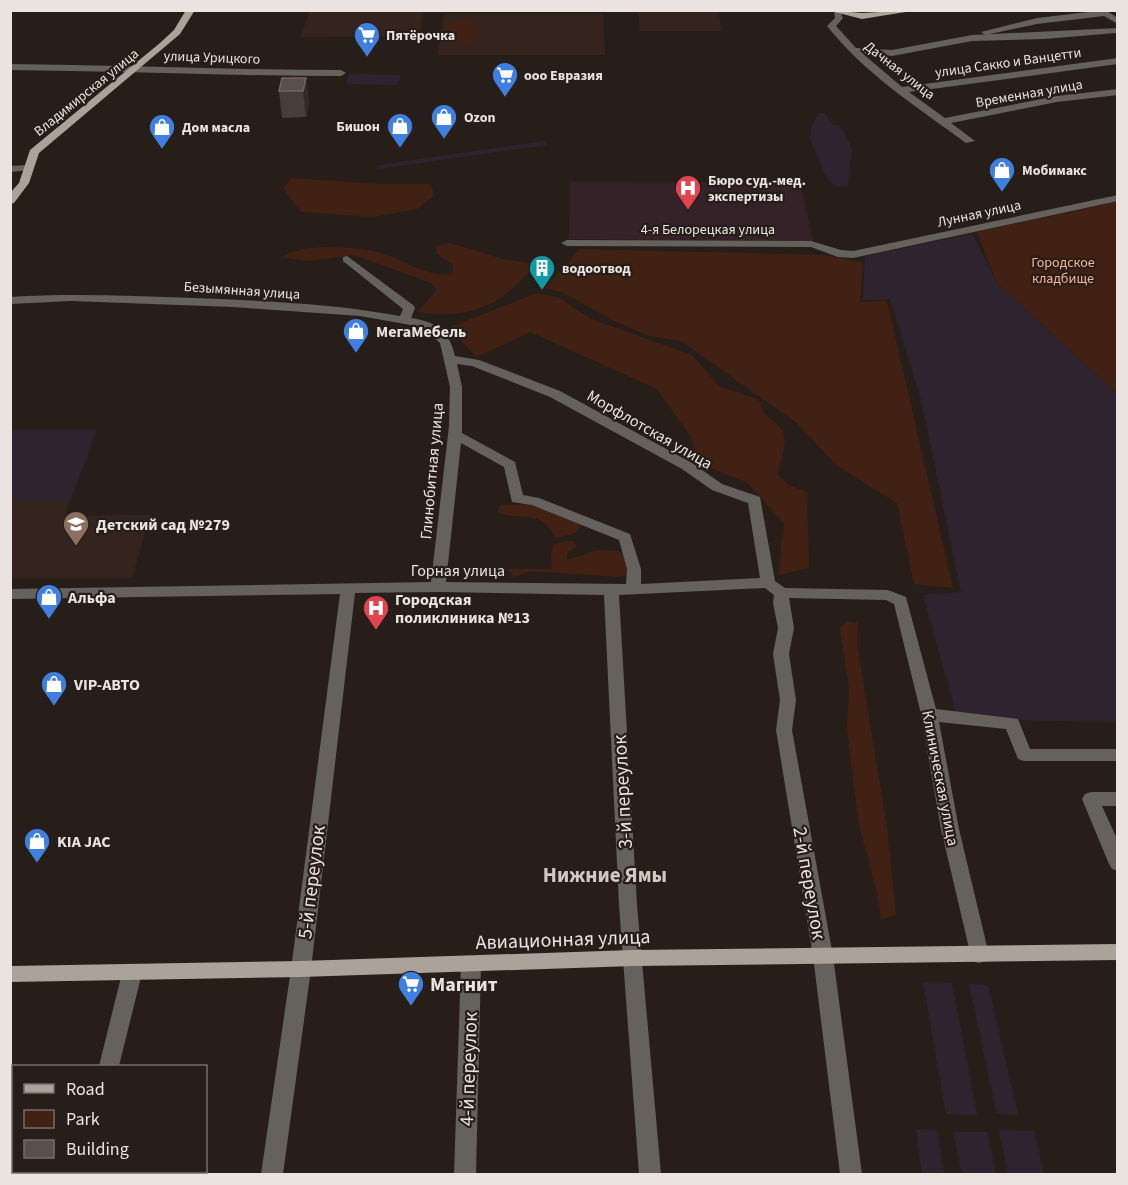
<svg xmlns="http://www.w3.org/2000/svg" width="1128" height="1185" font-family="'Source Sans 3',sans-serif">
	<rect width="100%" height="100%" fill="#281e19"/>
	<!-- built -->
	<g fill="#35241d">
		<path d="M 310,10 L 423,10 L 423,11 L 419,36 L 301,37 Z"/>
		<path d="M 638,11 L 718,11 L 722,31 L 640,31 Z"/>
		<path d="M 444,14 L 603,14 L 605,55 L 438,55 Z"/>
		<path d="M 10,501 L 70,501 L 65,516 L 150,515 L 132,578 L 11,578 Z"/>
	</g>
	<!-- industrial -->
	<g fill="#302330">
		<path d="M 349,74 L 401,75 L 398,85 L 346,84 Z"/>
		<path d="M 819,113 L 825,113 L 833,125 L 839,125 L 852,148 L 848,186 L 837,187 L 826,177 L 810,138 L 811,128 Z"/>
		<path d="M 544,141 L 547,145 L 379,169 L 377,165 Z"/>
		<path d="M 972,234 L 997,283 L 1117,393 L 1117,722 L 958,719 L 923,595 L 961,592 L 921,399 L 890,299 L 863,300 L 865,256 Z"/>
		<path d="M 10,430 L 97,430 L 70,501 L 11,501 Z"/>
		<path d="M 923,982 L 952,983 L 977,1115 L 946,1114 Z"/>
		<path d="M 969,984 L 988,985 L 1018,1115 L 997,1114 Z"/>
		<path d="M 916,1129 L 937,1130 L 944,1174 L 922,1174 Z"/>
		<path d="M 999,1130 L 1034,1131 L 1044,1174 L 1008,1174 Z"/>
		<path d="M 953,1132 L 987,1132 L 996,1174 L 962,1174 Z"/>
	</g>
	<!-- medical -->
	<path fill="#342228" d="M 570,182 L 800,183 L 813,241 L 569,239 Z"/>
	<!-- green -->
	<g fill="#402113">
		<path d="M 468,21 L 477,24 L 476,41 L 470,44 L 448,42 L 448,24 L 453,21 Z"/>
		<path d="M 292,178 L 378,184 L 431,184 L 434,196 L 417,209 L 373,217 L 301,212 L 283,188 Z"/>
		<path d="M 1117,202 L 1118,202 L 1117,393 L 997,283 L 977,232 Z"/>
		<path d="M 450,243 L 503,259 L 536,264 C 502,305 471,320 418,312 L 437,289 L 431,283 L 354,255 L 307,261 L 281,257 C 308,242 362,246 390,256 C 411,264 429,277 452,274 L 453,264 L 436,254 L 436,246 Z"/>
		<path d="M 580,249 L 824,255 L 863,263 L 860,302 L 887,301 L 953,588 L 914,584 L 897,503 L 836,465 L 797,423 L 681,341 L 649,336 L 614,321 L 564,293 L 545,288 Z"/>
		<path d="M 537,293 L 560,298 L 591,319 L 692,355 L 720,387 L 758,399 L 764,413 L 783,430 L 785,443 L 778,475 L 789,485 L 807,492 L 809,568 L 778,575 L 784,524 L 748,483 L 696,462 L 691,437 L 657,389 L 530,332 L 477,357 L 448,328 Z"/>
		<path d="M 535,504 L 583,524 L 576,533 L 556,538 C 539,507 523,523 497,512 L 501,505 Z"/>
		<path d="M 566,541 L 574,541 L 576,546 L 567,554 L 567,560 L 598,550 L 620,551 L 634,573 L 619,577 L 531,571 L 514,577 L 508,569 L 552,569 L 551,554 L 554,544 Z"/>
		<path d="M 846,621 L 858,623 L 857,643 L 888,835 L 896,915 L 881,919 L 877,893 L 859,825 L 847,730 L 849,686 L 840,629 Z"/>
	</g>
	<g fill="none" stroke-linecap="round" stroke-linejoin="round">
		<!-- minor -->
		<g fill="#65615d" fill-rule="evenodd">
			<path d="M 1105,10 L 1118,18 L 1118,24 L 1104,16 L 1037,24 L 985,35 L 981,32 L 1037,18 Z"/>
			<path d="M 834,11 L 840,11 L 843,18 L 836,26 L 856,48 L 892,50 L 972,35 L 1118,28 L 1116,33 L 1044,39 L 972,41 L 892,56 L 862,53 L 902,87 L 1118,58 L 1118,64 L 909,92 L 945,118 L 1057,96 L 1118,89 L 1118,95 L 1057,102 L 951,123 L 975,141 L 966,143 C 917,107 865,74 827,26 L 835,18 Z"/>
			<path d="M 10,64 C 121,65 231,70 341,70 L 346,73 L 341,76 C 231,76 121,71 10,70 Z"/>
			<path d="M 28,165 L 33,168 L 32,170 L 10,172 L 10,166 Z"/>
			<path d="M 1118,195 L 1118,201 L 853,258 L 838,257 L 811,247 L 567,246 L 561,243 L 567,240 L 811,241 L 841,250 L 853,251 Z"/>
			<path d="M 347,256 L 413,305 L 415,308 L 411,318 C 436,322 449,330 455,356 L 479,360 L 560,391 L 692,463 L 722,484 L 760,497 L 775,581 L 785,588 L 888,590 L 906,597 L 936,709 L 1018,719 L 1030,749 L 1118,749 L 1118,761 L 1024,761 L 1018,759 L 1006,729 L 939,722 L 959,829 L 989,955 L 986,961 L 979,963 L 972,961 L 941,829 L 921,714 L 894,604 L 886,600 L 789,598 L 794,628 L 789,654 L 796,700 L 792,730 L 833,956 L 862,1174 L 840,1174 L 813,956 L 776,730 L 780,700 L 773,654 L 778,628 L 773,603 L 774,595 L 765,588 L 619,595 L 637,905 L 661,1174 L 639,1174 L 619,905 L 604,595 L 438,592 L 355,593 L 311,969 L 283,1174 L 261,1174 L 291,969 L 340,594 L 10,599 L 10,589 L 431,582 L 449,426 L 450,387 L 440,343 L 422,327 L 360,316 L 233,307 L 71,301 L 10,304 L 10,297 C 72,293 132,296 194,298 C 262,301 332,303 400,316 L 403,309 L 343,261 L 343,257 ZM 457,364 L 472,366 L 550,397 L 682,469 L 712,490 L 748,503 L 760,578 L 641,584 L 641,569 L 630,534 L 539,498 L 523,495 L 515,462 L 462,433 L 462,387 ZM 461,443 L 504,467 L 512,502 L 532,505 L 619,540 L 627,569 L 626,584 L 446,582 Z"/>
			<path d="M 1091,792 L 1118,792 L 1118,806 L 1102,806 L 1118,841 L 1118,871 L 1112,869 L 1109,864 L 1082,799 L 1085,794 Z"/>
			<path d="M 471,956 L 478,958 L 481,964 L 476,1174 L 454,1174 L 461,964 L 464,958 Z"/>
			<path d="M 132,965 L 139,967 L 142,973 L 119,1066 L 99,1066 L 122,973 L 125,967 Z"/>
			<path d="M 72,1172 L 94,1172 L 93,1174 L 71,1174 Z"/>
		</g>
		<!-- major -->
		<g fill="#aba39a" fill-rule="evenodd">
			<path d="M 186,10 L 195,10 L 180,34 L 39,153 L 29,183 L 14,203 L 10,204 L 10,193 L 19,183 L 30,150 L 160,43 L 174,30 Z"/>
			<path d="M 827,10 L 862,13 L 918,10 L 862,19 Z"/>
			<path d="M 1118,944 L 1118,960 L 633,966 L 301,977 L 10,982 L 10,966 L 301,961 L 633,950 Z"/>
		</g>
		<!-- tram -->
		<path stroke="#908883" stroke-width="1.5" d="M 851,10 L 897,10"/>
	</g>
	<!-- wall -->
	<path fill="#483d39" d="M 306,78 L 309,104 L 306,117 L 282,118 L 279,91 Z"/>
	<!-- shaded-wall -->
	<path fill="#342924" d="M 306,78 L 309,104 L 306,117 L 303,91 Z"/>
	<!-- building -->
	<path fill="#5a4f4a" stroke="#706662" stroke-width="1.5" d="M 282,78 L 306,78 L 303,91 L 279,91 Z"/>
	<!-- icons -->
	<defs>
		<g id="supermarket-pin" transform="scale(1.35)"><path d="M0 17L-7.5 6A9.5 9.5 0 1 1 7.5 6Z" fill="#3f7fe0" stroke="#281e19"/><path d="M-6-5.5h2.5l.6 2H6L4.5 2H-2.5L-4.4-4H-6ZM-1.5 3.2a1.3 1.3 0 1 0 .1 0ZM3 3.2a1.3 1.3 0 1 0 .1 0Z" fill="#fff"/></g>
		<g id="shop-pin" transform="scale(1.35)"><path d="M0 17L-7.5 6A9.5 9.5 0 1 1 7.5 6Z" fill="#3f7fe0" stroke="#281e19"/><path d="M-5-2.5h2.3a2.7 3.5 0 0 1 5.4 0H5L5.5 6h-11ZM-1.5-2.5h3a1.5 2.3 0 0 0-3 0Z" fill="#fff"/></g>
		<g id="hospital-pin" transform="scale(1.35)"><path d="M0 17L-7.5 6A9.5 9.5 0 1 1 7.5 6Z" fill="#e0444e" stroke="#281e19"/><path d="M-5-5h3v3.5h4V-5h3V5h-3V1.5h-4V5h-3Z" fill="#fff"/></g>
		<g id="building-pin" transform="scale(1.35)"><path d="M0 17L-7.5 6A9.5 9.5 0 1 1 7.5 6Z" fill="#0f9aa8" stroke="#281e19"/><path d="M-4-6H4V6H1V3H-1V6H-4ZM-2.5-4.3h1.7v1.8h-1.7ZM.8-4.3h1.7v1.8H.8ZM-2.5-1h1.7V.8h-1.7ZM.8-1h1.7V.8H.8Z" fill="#fff"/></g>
		<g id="school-pin" transform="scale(1.35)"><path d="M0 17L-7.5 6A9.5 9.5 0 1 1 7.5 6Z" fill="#8d6e63" stroke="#281e19"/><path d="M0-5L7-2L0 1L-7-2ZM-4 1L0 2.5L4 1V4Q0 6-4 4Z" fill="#fff"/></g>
	</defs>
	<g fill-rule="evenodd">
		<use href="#supermarket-pin" x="367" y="35"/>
		<use href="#supermarket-pin" x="505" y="75"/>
		<use href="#shop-pin" x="444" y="117"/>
		<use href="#shop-pin" x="400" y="126"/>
		<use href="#shop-pin" x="162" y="127"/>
		<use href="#shop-pin" x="1002" y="170"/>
		<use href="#hospital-pin" x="688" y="188"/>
		<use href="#building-pin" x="542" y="268"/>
		<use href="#shop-pin" x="356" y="331"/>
		<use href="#school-pin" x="76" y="524"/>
		<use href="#shop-pin" x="49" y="597"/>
		<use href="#hospital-pin" x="376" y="608"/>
		<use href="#shop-pin" x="54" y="684"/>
		<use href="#shop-pin" x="37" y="841"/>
		<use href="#supermarket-pin" x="411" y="984"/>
	</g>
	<g text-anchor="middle" stroke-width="4.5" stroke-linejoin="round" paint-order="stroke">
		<!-- far-poi labels -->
		<g font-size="14" font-weight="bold" fill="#eae3df" stroke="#281e19" text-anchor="start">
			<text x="386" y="40">Пятёрочка</text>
			<text x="524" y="80">ооо Евразия</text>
			<text x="464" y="122">Ozon</text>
			<text x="380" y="131" text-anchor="end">Бишон</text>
			<text x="182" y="132">Дом масла</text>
			<text x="1022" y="175">Мобимакс</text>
			<text x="708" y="185">Бюро суд.-мед.<tspan x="708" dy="16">экспертизы</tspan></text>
			<text x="562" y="273">водоотвод</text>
		</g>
		<!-- far-street labels -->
		<g font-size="14" fill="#eae3df" stroke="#281e19">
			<text transform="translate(212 57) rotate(2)" y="5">улица Урицкого</text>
			<text transform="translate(1008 62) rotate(-8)" y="5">улица Сакко и Ванцетти</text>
			<text transform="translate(900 70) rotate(38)" y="5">Дачная улица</text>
			<text transform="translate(86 92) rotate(-39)" y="5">Владимирская улица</text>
			<text transform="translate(1029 93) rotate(-10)" y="5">Временная улица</text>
			<text transform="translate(979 213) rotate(-12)" y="5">Лунная улица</text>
			<text x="708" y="234">4-я Белорецкая улица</text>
			<text transform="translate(242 290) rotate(4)" y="5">Безымянная улица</text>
		</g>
		<!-- far-park labels -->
		<g font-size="14" fill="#f8b396" stroke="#281e19">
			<text x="1063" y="267">Городское<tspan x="1063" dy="16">кладбище</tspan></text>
		</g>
		<!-- poi labels -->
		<g font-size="16" font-weight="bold" fill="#eae3df" stroke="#281e19" text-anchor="start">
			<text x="376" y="337">МегаМебель</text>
			<text x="96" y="530">Детский сад №279</text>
			<text x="68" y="603">Альфа</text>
			<text x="395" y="605">Городская<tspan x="395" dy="18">поликлиника №13</tspan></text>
			<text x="74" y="690">VIP-АВТО</text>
			<text x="57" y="847">KIA JAC</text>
		</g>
		<!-- street labels -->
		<g font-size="16" fill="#eae3df" stroke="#281e19">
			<text transform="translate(650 429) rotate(30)" y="6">Морфлотская улица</text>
			<text transform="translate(431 471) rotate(-85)" y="6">Глинобитная улица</text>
			<text x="458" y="576">Горная улица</text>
			<text transform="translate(941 778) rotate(79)" y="6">Клиническая улица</text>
		</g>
		<!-- near-street labels -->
		<g font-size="20" fill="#eae3df" stroke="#281e19">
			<text transform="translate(622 792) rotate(-93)" y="7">3-й переулок</text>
			<text transform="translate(311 882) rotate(-83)" y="7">5-й переулок</text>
			<text transform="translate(810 883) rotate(80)" y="7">2-й переулок</text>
			<text transform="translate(563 939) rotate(-2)" y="7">Авиационная улица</text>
			<text transform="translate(468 1069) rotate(-88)" y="7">4-й переулок</text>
		</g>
		<!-- near-poi labels -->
		<g font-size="20" font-weight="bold" fill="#eae3df" stroke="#281e19" text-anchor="start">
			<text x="430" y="991">Магнит</text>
		</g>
		<!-- near-neighbourhood labels -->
		<g font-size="21" font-weight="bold" fill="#d5c7c1" stroke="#281e19">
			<text x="605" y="882">Нижние Ямы</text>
		</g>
	</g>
	<!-- border -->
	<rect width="1128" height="1185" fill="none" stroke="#eae3df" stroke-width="24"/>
	<!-- legend -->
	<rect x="12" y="1065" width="195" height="108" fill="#281e19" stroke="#766d68" stroke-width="1.5"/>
	<rect x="24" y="1084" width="30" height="9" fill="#aba39a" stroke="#766d68" stroke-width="1.5"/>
	<text x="66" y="1095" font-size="18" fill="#eae3df">Road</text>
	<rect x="24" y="1110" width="30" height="18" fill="#402113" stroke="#766d68" stroke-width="1.5"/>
	<text x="66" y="1125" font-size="18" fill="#eae3df">Park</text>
	<rect x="24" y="1140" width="30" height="18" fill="#5a4f4a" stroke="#766d68" stroke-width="1.5"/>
	<text x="66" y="1155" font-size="18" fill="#eae3df">Building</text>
</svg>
